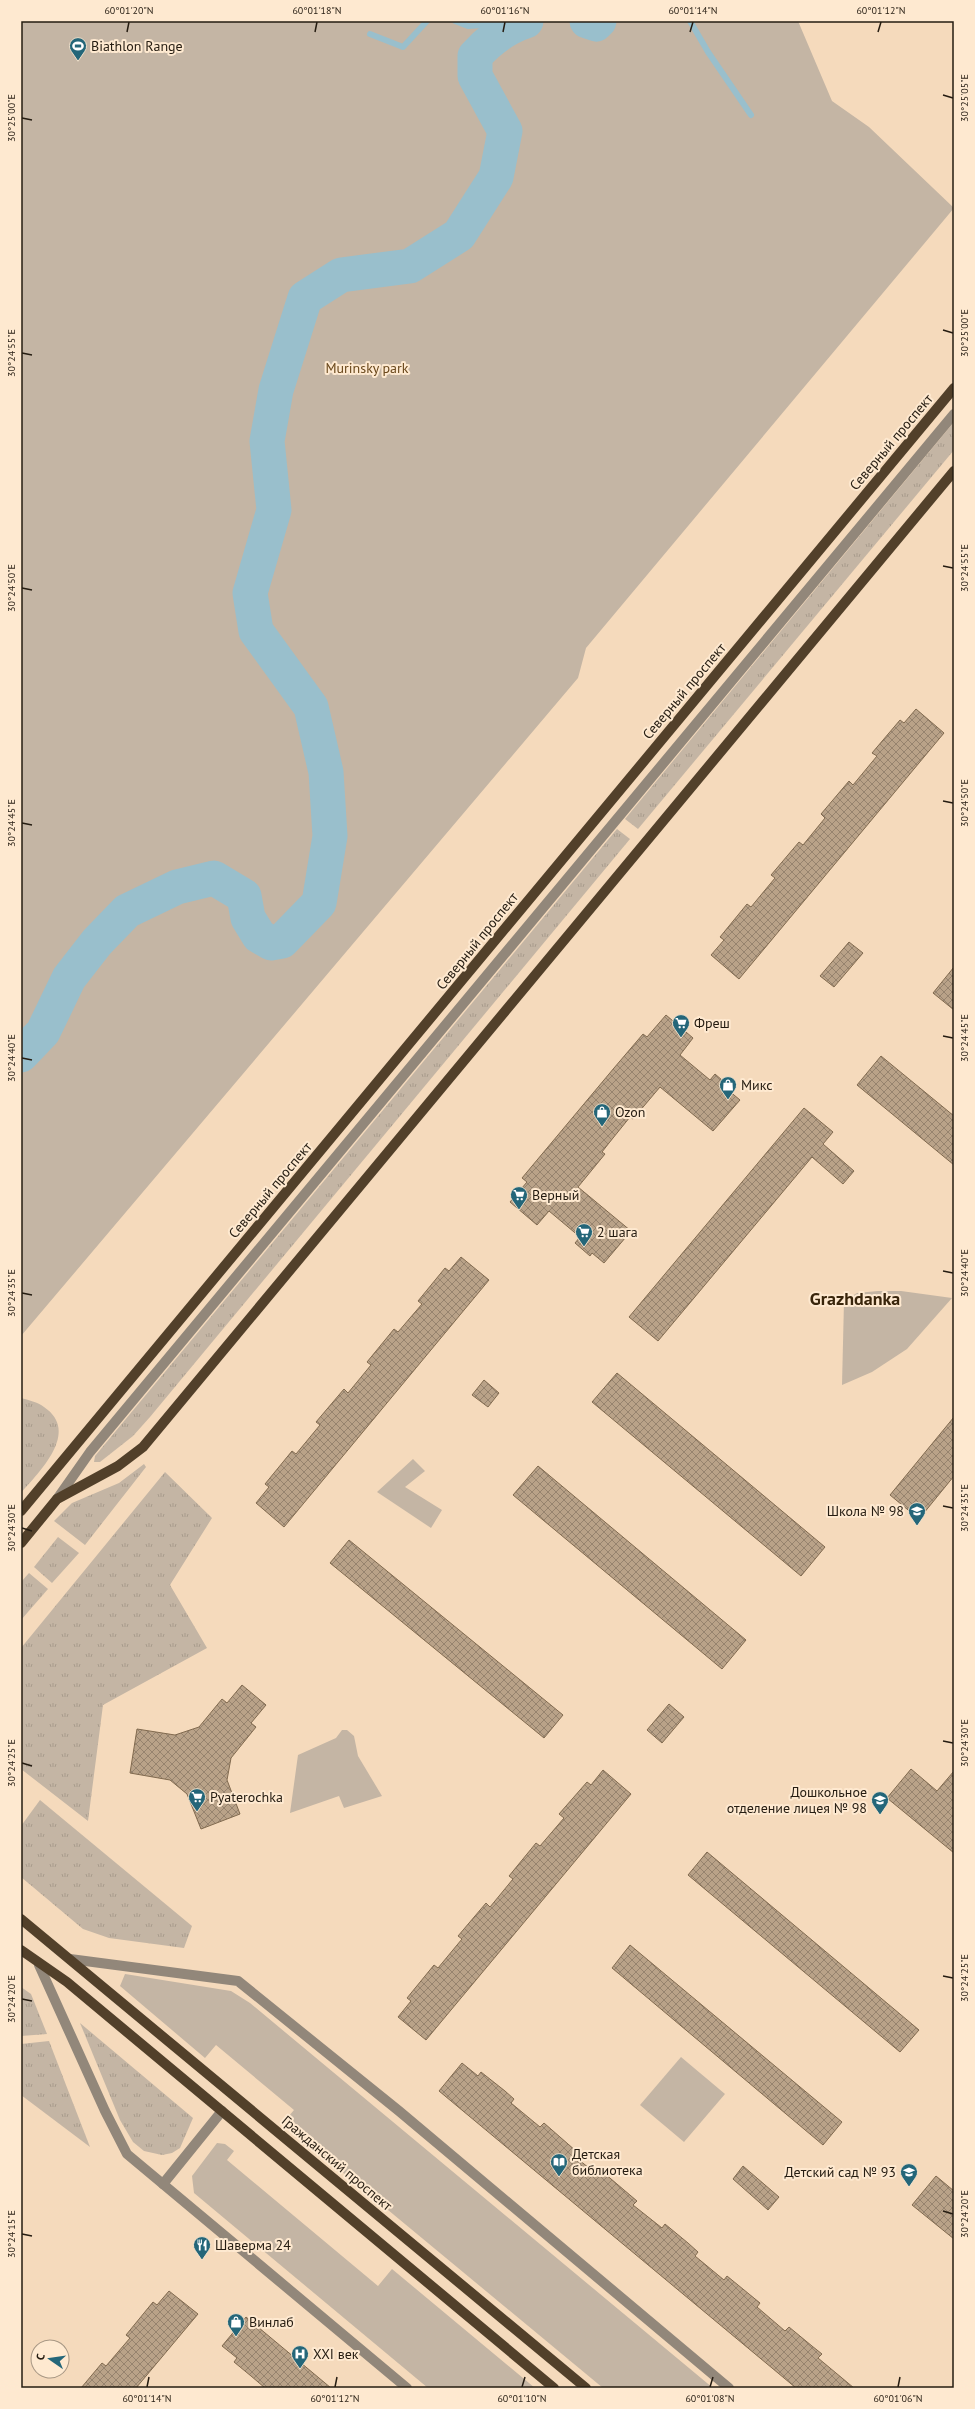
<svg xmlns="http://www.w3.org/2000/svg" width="975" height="2409" font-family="'PT Sans',sans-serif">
	<defs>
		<pattern id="grass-tufts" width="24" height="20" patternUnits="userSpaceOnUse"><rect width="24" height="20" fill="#c4b5a4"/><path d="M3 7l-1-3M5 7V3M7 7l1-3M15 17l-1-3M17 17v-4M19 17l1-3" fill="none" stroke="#a89b8c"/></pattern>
		<pattern id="building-cross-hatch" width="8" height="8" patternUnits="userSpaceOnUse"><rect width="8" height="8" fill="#b9a288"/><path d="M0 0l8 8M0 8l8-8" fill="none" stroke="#96836e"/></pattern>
	</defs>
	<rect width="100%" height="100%" fill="#f5dabc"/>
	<!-- grass -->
	<g fill="url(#grass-tufts)">
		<path d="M 954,422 L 954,450 L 638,829 L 625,819 Z"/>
		<path d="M 617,829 L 630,839 L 150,1417 L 133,1436 L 100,1462 L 94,1462 L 95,1456 Z"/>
		<path d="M 21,1398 C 28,1400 38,1402 44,1407 C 81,1432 39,1472 21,1493 Z"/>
		<path d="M 144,1464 L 146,1467 L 85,1545 L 54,1521 L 72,1503 L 119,1483 Z"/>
		<path d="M 165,1472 L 212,1518 L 170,1585 L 207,1648 L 103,1705 L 88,1821 L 21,1769 L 21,1648 Z"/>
		<path d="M 58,1537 L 79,1553 L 52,1583 L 34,1567 Z"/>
		<path d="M 29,1573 L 48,1589 L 21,1620 L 21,1582 Z"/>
		<path d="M 40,1800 L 192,1926 L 184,1948 L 109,1938 L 83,1929 L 21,1877 L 21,1826 Z"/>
		<path d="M 21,1987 L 31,1994 L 47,2034 L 21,2036 Z"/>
		<path d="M 80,2023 L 193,2118 L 180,2148 L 172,2153 L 162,2155 L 144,2151 L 133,2142 L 120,2120 Z"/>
		<path d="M 49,2041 L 90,2147 L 21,2095 L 21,2044 Z"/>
	</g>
	<!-- park -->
	<g fill="#c4b5a4">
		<path d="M 21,21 L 798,21 L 832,101 L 869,127 L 954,208 L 586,648 L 578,678 L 21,1336 Z"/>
		<path d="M 878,1291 L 901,1291 L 952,1298 L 907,1349 L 872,1372 L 842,1385 L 844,1301 L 857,1293 Z"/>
		<path d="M 413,1459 L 425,1471 L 405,1487 L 442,1510 L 431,1528 L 377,1492 Z"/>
		<path d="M 342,1730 L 347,1730 L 354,1736 L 358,1756 L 382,1796 L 344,1808 L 339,1796 L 290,1813 L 298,1755 L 336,1738 Z"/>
		<path d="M 125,1974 L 231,1991 L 250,2003 L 713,2388 L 603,2388 L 283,2123 L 294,2110 L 216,2045 L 205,2058 L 120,1986 Z"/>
		<path d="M 681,2057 L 725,2094 L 684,2142 L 640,2105 Z"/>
		<path d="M 217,2143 L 225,2144 L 234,2151 L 227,2160 L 378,2286 L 392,2269 L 535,2388 L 428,2388 L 194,2193 L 192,2176 Z"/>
	</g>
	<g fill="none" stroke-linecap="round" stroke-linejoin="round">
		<!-- stream -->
		<g stroke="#99bfcc" stroke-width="6">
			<path d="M 455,21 L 468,26 L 498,24 L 506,28"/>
			<path d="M 690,21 L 708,52 L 751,115"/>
			<path d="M 370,34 L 403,47 L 427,21"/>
		</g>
		<!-- river -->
		<g stroke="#99bfcc" stroke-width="35">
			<path d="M 587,21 L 596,24 L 599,21"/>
			<path d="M 21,1055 L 43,1032 L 69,978 L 97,942 L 127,911 L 177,887 L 214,878 L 244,896 L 248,918 L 259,936 L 271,943 L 282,941 L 319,903 L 330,836 L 326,772 L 311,707 L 256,631 L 250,593 L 274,510 L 267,441 L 276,390 L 305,298 L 341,275 L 410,266 L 459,235 L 496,177 L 505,131 L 475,76 L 475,56 C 490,39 505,28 526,21"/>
		</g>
	</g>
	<!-- building -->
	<g fill="url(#building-cross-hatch)" stroke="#816a4f">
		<path d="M 916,709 L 944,733 L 739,979 L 711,955 L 724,940 L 720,937 L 747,904 L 751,907 L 775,878 L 771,875 L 799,842 L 803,845 L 825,818 L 821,814 L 849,781 L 853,785 L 877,756 L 872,753 L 900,720 L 904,723 Z"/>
		<path d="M 849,942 L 863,953 L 834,987 L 820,976 Z"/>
		<path d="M 954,967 L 954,1010 L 933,993 Z"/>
		<path d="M 666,1015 L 693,1038 L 680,1055 L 710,1080 L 715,1074 L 730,1087 L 728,1090 L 740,1100 L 713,1131 L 660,1087 L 633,1119 L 630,1117 L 609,1143 L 602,1152 L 605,1154 L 578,1187 L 631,1231 L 604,1263 L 592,1253 L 590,1256 L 575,1243 L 580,1237 L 549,1211 L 537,1225 L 510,1202 L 527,1182 L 522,1178 L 614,1068 L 643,1034 L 647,1037 Z"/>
		<path d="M 881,1056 L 954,1116 L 954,1165 L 857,1085 Z"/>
		<path d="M 804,1108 L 833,1132 L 823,1144 L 854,1171 L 843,1184 L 812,1157 L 658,1341 L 629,1317 Z"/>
		<path d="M 461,1257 L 489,1280 L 284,1527 L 256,1503 L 269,1487 L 265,1484 L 292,1451 L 296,1454 L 320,1425 L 316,1422 L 344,1389 L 348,1393 L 371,1365 L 367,1362 L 394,1329 L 398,1332 L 422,1304 L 418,1301 L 445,1268 L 449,1271 Z"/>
		<path d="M 617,1373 L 825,1547 L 801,1576 L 592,1402 Z"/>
		<path d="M 484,1380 L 499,1393 L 488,1407 L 472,1395 Z"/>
		<path d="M 954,1417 L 954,1476 L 919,1519 L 890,1495 Z"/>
		<path d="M 538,1466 L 746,1640 L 722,1669 L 513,1495 Z"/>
		<path d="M 349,1540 L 563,1715 L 544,1738 L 330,1563 Z"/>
		<path d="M 242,1685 L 266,1705 L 251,1723 L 256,1727 L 231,1758 L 227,1780 L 240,1814 L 201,1829 L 187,1794 L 170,1780 L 130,1773 L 137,1729 L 175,1735 L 199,1727 L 222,1699 L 227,1703 Z"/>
		<path d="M 669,1704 L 684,1717 L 662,1743 L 647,1730 Z"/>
		<path d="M 911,1769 L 937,1791 L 954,1771 L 954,1853 L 887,1798 Z"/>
		<path d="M 603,1770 L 631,1794 L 426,2040 L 398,2017 L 411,2001 L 407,1998 L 434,1965 L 438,1968 L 462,1939 L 458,1936 L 486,1903 L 490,1907 L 513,1879 L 509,1876 L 536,1843 L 540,1846 L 564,1818 L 559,1814 L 587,1782 L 591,1785 Z"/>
		<path d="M 707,1852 L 919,2030 L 900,2052 L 688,1875 Z"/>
		<path d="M 630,1945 L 842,2122 L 823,2145 L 612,1968 Z"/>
		<path d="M 462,2063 L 478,2076 L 481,2072 L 505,2091 L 514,2099 L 511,2103 L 540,2127 L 544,2123 L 576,2151 L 573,2155 L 600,2177 L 604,2173 L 637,2201 L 633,2205 L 662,2228 L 665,2224 L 688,2243 L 698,2252 L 695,2256 L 724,2280 L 727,2276 L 760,2303 L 757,2307 L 785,2331 L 789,2327 L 812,2346 L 822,2354 L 818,2358 L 854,2388 L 796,2388 L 439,2091 Z"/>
		<path d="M 743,2166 L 779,2197 L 768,2210 L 733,2179 Z"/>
		<path d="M 936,2176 L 954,2191 L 954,2239 L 912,2205 Z"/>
		<path d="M 169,2291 L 198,2314 L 136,2388 L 81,2388 L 102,2363 L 106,2366 L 130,2338 L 126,2335 L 153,2302 L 157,2305 Z"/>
		<path d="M 246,2317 L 331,2388 L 265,2388 L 251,2376 L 234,2362 L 237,2358 L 222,2346 Z"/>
	</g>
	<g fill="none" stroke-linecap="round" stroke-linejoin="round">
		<!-- minor -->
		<g stroke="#92877a" stroke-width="10">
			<path d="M 57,1499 L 90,1452 L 954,414"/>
			<path d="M 70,1959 L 238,1981 L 399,2111 L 729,2388"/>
			<path d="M 39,1965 L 105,2111 L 127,2154 L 407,2388"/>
			<path d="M 163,2184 L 222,2111"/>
		</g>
		<!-- major -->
		<g stroke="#52402a" stroke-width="10">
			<path d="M 21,1511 L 954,388"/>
			<path d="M 21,1543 L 57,1499 L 118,1466 L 143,1447 L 954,471"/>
			<path d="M 21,1919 L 586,2388"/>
			<path d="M 21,1950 L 67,1982 L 554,2388"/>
		</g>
	</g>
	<!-- ticks -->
	<path fill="none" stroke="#251c11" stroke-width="1.5" d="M 127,32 L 129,22M 315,32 L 317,22M 503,32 L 505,22M 690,32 L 693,22M 878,32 L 881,22M 943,95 L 953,98M 22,118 L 32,120M 943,330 L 953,333M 22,353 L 32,355M 943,566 L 953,568M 22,588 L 32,590M 943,801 L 953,803M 22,823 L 32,825M 943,1036 L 953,1038M 22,1058 L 32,1060M 943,1271 L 953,1273M 22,1293 L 32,1295M 943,1506 L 953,1508M 22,1528 L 32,1531M 943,1741 L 953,1743M 22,1763 L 32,1766M 943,1976 L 953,1978M 22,1999 L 32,2001M 943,2211 L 953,2214M 22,2234 L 32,2236M 147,2387 L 149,2377M 335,2387 L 337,2377M 522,2387 L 525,2377M 710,2387 L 713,2377M 898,2387 L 900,2377"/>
	<!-- icons -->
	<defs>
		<g id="stadium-pin" transform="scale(0.9)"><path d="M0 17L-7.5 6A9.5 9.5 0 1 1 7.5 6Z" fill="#246679" stroke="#fee9d0"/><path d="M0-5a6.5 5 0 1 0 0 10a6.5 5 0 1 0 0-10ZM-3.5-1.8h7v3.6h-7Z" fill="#fff"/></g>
		<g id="supermarket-pin" transform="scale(0.9)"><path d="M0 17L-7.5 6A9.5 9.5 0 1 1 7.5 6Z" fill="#246679" stroke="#fee9d0"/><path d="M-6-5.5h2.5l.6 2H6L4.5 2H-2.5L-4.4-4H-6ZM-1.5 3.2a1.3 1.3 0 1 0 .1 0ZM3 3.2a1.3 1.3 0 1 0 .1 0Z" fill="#fff"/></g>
		<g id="shop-pin" transform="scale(0.9)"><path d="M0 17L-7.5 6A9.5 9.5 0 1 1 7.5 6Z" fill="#246679" stroke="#fee9d0"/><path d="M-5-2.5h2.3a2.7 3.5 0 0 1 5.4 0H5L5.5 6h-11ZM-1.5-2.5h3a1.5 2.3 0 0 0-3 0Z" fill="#fff"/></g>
		<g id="school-pin" transform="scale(0.9)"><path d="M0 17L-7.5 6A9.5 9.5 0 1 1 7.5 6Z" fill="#246679" stroke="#fee9d0"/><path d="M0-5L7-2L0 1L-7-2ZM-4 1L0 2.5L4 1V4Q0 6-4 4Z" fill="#fff"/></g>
		<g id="library-pin" transform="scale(0.9)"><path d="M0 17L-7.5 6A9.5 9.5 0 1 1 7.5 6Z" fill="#246679" stroke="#fee9d0"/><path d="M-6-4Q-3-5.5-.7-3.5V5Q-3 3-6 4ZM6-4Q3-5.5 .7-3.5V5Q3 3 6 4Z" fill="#fff"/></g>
		<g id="restaurant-pin" transform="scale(0.9)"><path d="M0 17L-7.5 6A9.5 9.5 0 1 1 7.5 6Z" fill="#246679" stroke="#fee9d0"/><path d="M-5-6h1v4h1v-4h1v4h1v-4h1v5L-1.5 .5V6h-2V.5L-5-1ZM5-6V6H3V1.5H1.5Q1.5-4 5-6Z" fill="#fff"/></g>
		<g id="hospital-pin" transform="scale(0.9)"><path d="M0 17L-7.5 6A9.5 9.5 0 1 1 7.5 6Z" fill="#246679" stroke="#fee9d0"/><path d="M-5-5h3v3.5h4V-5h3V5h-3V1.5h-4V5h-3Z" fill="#fff"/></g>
	</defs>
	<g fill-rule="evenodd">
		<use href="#stadium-pin" x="78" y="46"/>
		<use href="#supermarket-pin" x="681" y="1023"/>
		<use href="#shop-pin" x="728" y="1085"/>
		<use href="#shop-pin" x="602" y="1112"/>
		<use href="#supermarket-pin" x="519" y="1195"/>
		<use href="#supermarket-pin" x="584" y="1232"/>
		<use href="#school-pin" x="917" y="1511"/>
		<use href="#supermarket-pin" x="197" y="1797"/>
		<use href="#school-pin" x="880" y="1800"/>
		<use href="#library-pin" x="559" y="2162"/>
		<use href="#school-pin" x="909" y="2172"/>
		<use href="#restaurant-pin" x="202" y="2245"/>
		<use href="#shop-pin" x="236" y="2322"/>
		<use href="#hospital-pin" x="300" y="2354"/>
	</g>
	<g text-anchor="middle" stroke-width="4" stroke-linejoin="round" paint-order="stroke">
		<!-- poi labels -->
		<g font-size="14" fill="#251c11" stroke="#fee9d0" text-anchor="start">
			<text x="91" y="51">Biathlon Range</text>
			<text x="694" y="1028">Фреш</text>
			<text x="741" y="1090">Микс</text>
			<text x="615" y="1117">Ozon</text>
			<text x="532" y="1200">Верный</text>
			<text x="597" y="1237">2 шага</text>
			<text x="904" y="1516" text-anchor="end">Школа № 98</text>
			<text x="867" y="1797" text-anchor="end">Дошкольное<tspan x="867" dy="16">отделение лицея № 98</tspan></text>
			<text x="210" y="1802">Pyaterochka</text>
			<text x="572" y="2159">Детская<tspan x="572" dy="16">библиотека</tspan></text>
			<text x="896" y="2177" text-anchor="end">Детский сад № 93</text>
			<text x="215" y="2250">Шаверма 24</text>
			<text x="249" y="2327">Винлаб</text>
			<text x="313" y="2359">XXI век</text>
		</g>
		<!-- park labels -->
		<g font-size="14" fill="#69471b" stroke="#fee9d0">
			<text x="367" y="373">Murinsky park</text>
		</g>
		<!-- street labels -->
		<g font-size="14" fill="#251c11" stroke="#fee9d0">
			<text transform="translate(891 442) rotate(-50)" y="5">Северный проспект</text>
			<text transform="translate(684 691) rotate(-50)" y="5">Северный проспект</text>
			<text transform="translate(477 941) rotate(-51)" y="5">Северный проспект</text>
			<text transform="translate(270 1190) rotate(-50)" y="5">Северный проспект</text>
			<text transform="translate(337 2163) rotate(40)" y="5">Гражданский проспект</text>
		</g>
		<!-- district labels -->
		<g font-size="18" font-weight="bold" fill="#39250b" stroke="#fee9d0">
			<text x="855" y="1305">Grazhdanka</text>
		</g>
	</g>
	<!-- border -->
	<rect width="975" height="2409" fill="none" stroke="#fee9d0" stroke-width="44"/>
	<!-- north arrow -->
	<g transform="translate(50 2359) rotate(283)"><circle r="19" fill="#fee9d0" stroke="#a79784"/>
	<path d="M0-3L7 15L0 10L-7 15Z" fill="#246679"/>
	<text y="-6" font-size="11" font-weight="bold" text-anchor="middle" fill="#251c11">С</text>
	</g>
	<rect x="22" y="22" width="931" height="2365" fill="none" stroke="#251c11" stroke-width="1.5"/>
	<g font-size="10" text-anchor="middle" fill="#251c11">
		<text x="129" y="14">60°01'20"N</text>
		<text x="317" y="14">60°01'18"N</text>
		<text x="505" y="14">60°01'16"N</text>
		<text x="693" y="14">60°01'14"N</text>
		<text x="881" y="14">60°01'12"N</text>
		<text transform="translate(964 98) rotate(-90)" y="4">30°25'05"E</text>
		<text transform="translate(11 118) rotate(-90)" y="4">30°25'00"E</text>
		<text transform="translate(964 333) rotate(-90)" y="4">30°25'00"E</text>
		<text transform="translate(11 353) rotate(-90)" y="4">30°24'55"E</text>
		<text transform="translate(964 568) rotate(-90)" y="4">30°24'55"E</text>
		<text transform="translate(11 588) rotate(-90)" y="4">30°24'50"E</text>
		<text transform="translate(964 803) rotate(-90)" y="4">30°24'50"E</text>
		<text transform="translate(11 823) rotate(-90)" y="4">30°24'45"E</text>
		<text transform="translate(964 1038) rotate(-90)" y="4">30°24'45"E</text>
		<text transform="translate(11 1058) rotate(-90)" y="4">30°24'40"E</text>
		<text transform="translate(964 1273) rotate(-90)" y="4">30°24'40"E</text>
		<text transform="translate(11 1293) rotate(-90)" y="4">30°24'35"E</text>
		<text transform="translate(964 1508) rotate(-90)" y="4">30°24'35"E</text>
		<text transform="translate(11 1528) rotate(-90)" y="4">30°24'30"E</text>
		<text transform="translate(964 1743) rotate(-90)" y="4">30°24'30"E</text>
		<text transform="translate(11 1763) rotate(-90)" y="4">30°24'25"E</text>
		<text transform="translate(964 1978) rotate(-90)" y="4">30°24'25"E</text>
		<text transform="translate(11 1999) rotate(-90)" y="4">30°24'20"E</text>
		<text transform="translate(964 2214) rotate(-90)" y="4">30°24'20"E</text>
		<text transform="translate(11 2234) rotate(-90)" y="4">30°24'15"E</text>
		<text x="147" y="2402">60°01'14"N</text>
		<text x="335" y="2402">60°01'12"N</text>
		<text x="522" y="2402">60°01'10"N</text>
		<text x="710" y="2402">60°01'08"N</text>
		<text x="898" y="2402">60°01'06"N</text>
	</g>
</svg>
